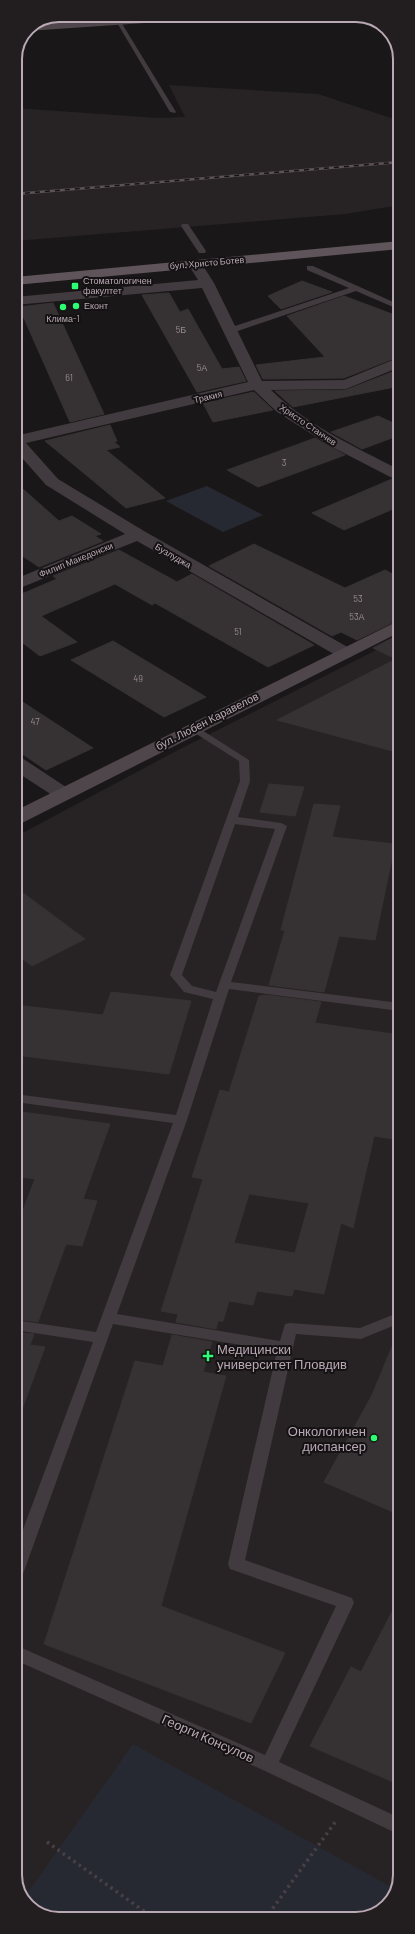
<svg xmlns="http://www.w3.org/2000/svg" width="415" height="1934" font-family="Barlow,sans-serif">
	<rect width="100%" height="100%" fill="#1a1718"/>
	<!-- built -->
	<g fill="#272324">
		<path d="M 169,85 L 318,94 L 400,121 L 400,205 L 345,214 L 15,241 L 15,108 L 158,118 L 185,117 Z"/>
		<path d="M 400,638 L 400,1875 L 389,1904 L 362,1919 L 54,1919 L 28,1906 L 15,1881 L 15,837 L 178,750 Z"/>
	</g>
	<!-- green -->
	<g fill="#272932">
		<path d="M 207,486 L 263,515 L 223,532 L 166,501 Z"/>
		<path d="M 133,1744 L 395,1889 L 389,1904 L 362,1919 L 54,1919 L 28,1906 L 24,1898 Z"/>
	</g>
	<!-- building -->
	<g fill="#363233" stroke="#363133" fill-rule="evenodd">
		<path d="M 302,281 L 332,292 L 281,309 L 268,296 Z"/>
		<path d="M 169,293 L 180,312 L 188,309 L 222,369 L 239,367 L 246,381 L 197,392 L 142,295 Z"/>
		<path d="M 344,296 L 400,317 L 400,356 L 344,378 L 263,379 L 256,365 L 325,357 L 287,316 Z"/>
		<path d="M 53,303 L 104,414 L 70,422 L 19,307 Z"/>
		<path d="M 400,369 L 400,386 L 293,407 L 275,391 L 346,390 Z"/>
		<path d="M 254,392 L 273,410 L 213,422 L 203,403 Z"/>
		<path d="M 378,416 L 400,426 L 400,435 L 362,449 L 331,432 Z"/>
		<path d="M 110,425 L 117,441 L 114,442 L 120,447 L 106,450 L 165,498 L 126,508 L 45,441 Z"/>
		<path d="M 315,438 L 345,455 L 258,487 L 227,470 Z"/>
		<path d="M 392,479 L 400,483 L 400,506 L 344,530 L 312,513 Z"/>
		<path d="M 15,482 L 59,521 L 72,516 L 101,534 L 95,536 L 103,541 L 39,567 L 15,551 Z"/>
		<path d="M 254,544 L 345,588 L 385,570 L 400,578 L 400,619 L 357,640 L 341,632 L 332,636 L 209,566 Z"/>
		<path d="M 119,550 L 177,582 L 192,574 L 314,645 L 268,667 L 155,603 L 152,605 L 115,584 L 41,616 L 77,642 L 40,656 L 15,637 L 15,593 L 24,593 L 57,579 L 53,576 Z"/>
		<path d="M 400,634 L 400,753 L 277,720 L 396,659 L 373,648 Z"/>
		<path d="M 113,641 L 206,697 L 164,717 L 71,660 Z"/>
		<path d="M 15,697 L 93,748 L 46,770 L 15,749 Z"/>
		<path d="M 269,784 L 304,787 L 295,816 L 260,812 Z"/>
		<path d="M 314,804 L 340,806 L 332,837 L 395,844 L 375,940 L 339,936 L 324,992 L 269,985 L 285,930 L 281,930 Z"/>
		<path d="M 15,887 L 85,939 L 32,966 L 15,953 Z"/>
		<path d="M 111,992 L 191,1001 L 169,1074 L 15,1055 L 15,1005 L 103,1015 Z"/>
		<path d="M 266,995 L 321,1002 L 315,1023 L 400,1035 L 400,1140 L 374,1136 L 353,1228 L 341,1223 L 324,1294 L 294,1289 L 292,1296 L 257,1291 L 253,1305 L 229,1301 L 223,1321 L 218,1321 L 216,1329 L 176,1322 L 178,1314 L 161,1311 L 203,1179 L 192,1177 L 220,1090 L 229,1092 L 259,996 ZM 249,1194 L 309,1203 L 295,1253 L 234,1243 Z"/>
		<path d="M 15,1111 L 110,1124 L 83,1199 L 97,1201 L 82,1246 L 66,1244 L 38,1322 L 15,1319 L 15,1231 L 35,1179 L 15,1176 Z"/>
		<path d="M 399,1330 L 400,1330 L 400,1515 L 324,1482 L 372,1395 Z"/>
		<path d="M 15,1332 L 34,1334 L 30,1345 L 45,1347 L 18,1420 L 15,1420 Z"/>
		<path d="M 172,1335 L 212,1342 L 203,1372 L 226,1376 L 161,1606 L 285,1653 L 251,1723 L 44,1644 L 135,1361 L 163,1366 Z"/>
		<path d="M 400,1596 L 400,1785 L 310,1746 L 351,1667 L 361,1672 Z"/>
	</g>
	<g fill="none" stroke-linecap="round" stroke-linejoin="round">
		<!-- path-far1 -->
		<path stroke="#484045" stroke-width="1.5" stroke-dasharray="1 1.5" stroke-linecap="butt" d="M 239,16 L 258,15"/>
		<!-- path -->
		<g stroke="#484045" stroke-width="3.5" stroke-dasharray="2.5 4" stroke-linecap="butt">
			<path d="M 47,1842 L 155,1919"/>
			<path d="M 265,1919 L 336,1821"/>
		</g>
		<!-- lane -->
		<g fill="#413a3e" fill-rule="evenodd">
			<path d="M 116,21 L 121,22 L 176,112 L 175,113 L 170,112 Z"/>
			<path d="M 182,224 L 188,224 L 206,251 L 205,253 L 199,253 L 181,226 Z"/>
			<path d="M 307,266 L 313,266 L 400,305 L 400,310 L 356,291 L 232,333 L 226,333 L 226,329 L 349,288 L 307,270 Z"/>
			<path d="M 194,725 L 249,760 L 250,781 L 238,817 L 281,823 L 287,826 L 231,982 L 400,1003 L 400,1011 L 229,989 L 187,1120 L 117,1314 L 280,1341 L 285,1324 L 290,1323 L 360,1328 L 400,1312 L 400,1323 L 361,1339 L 296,1334 L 245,1560 L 352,1598 L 354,1603 L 279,1762 L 400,1818 L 400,1835 L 263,1770 L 15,1660 L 15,1645 L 265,1755 L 336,1606 L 230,1569 L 228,1564 L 277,1351 L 113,1324 L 23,1574 L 21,1579 L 15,1581 L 15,1551 L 93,1342 L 15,1330 L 15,1320 L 96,1332 L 173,1123 L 15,1102 L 15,1094 L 176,1115 L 213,999 L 184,992 L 170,975 L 240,781 L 239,761 L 190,730 L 189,728 ZM 235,824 L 275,829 L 216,992 L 192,986 L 182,975 Z"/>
		</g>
		<!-- street -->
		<g fill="#413a3e" fill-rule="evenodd">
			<path d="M 120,15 L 131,15 L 122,24 L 114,24 L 113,22 Z"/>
			<path d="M 195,260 L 200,261 L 214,283 L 262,381 L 344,380 L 400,357 L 400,367 L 346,389 L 271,390 C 307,425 355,447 400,470 L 400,482 L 332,447 L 277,412 L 254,390 L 26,443 L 58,479 L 144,531 L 351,649 L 354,653 L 351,657 L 345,658 L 339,657 L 137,541 L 15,590 L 15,579 L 125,534 L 46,485 L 15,450 L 15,436 L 248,382 L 202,288 L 15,305 L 15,297 L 198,280 L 188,264 L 190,261 Z"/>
			<path d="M 15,756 L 22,758 L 69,789 L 72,793 L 69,797 L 62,799 L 55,797 L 15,771 Z"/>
		</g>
		<!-- secondary -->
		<g fill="#4f464b" fill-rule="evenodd">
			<path d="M 170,15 L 224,15 L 219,18 L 27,31 L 28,28 L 37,24 Z"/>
			<path d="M 400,620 L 400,632 L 22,823 L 15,825 L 15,811 Z"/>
		</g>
		<!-- primary -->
		<path fill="#5e545a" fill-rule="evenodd" d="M 400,241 L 400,249 L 15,285 L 15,277 Z"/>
		<!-- rail casing -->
		<g stroke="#5c5358" stroke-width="2.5">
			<path id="rail" d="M 15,194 L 400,162"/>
		</g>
		<!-- rail -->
		<use href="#rail" stroke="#151213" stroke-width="1.5" stroke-dasharray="5" stroke-linecap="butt"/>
	</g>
	<!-- markers -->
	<g fill="#2bfe72" stroke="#151213" stroke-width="1.5">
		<rect x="71" y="282" width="8" height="8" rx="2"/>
		<circle cx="76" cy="306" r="4"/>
		<circle cx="63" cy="307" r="4"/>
		<path d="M206 1350h4v4h4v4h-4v4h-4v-4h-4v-4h4z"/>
		<circle cx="374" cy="1438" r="4"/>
	</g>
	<g text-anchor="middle" stroke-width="4" stroke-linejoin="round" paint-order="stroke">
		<!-- far-street labels -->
		<g font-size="9" fill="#baa9b4" stroke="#151213">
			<text transform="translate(207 263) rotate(-5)" y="3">бул. Христо Ботев</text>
			<text transform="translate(208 397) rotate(-13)" y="3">Тракия</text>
			<text transform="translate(308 425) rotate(34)" y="3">Христо Станчев</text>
			<text transform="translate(173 556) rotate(30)" y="3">Бузлуджа</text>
			<text transform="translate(76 560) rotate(-22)" y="3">Филип Македонски</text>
		</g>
		<!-- far-poi labels -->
		<g font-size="9" fill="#baa9b4" stroke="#151213" text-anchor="start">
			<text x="83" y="284">Стоматологичен<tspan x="83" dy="10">факултет</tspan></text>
			<text x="84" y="309">Еконт</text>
			<text x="63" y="322" text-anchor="middle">Клима-1</text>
		</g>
		<!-- number labels -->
		<g font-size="9" fill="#998b94">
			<text x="181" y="333">5Б</text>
			<text x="202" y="371">5А</text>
			<text x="69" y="381">61</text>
			<text x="284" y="466">3</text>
			<text x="358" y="602">53</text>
			<text x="357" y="620">53А</text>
			<text x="238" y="635">51</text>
			<text x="138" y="682">49</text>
			<text x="35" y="725">47</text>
		</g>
		<!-- street labels -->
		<g font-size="11" fill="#baa9b4" stroke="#151213">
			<text transform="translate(207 721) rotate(-27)" y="4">бул. Любен Каравелов</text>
		</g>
		<!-- near-poi labels -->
		<g font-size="13" fill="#baa9b4" stroke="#151213" text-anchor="start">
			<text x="217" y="1354">Медицински<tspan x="217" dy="15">университет Пловдив</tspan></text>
			<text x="366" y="1436" text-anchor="end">Онкологичен<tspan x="366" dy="15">диспансер</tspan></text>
		</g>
		<!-- near-street labels -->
		<g font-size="13" fill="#baa9b4" stroke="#151213">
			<text transform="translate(208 1738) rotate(24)" y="5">Георги Консулов</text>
		</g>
	</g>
	<!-- crop -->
	<path d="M0 0H415V1934H0ZM59 22H356A37 37 0 0 1 393 59V1875A37 37 0 0 1 356 1912H59A37 37 0 0 1 22 1875V59A37 37 0 0 1 59 22Z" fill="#221e20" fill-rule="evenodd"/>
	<path fill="none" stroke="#baa9b4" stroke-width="2" d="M59 22H356A37 37 0 0 1 393 59V1875A37 37 0 0 1 356 1912H59A37 37 0 0 1 22 1875V59A37 37 0 0 1 59 22Z"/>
</svg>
